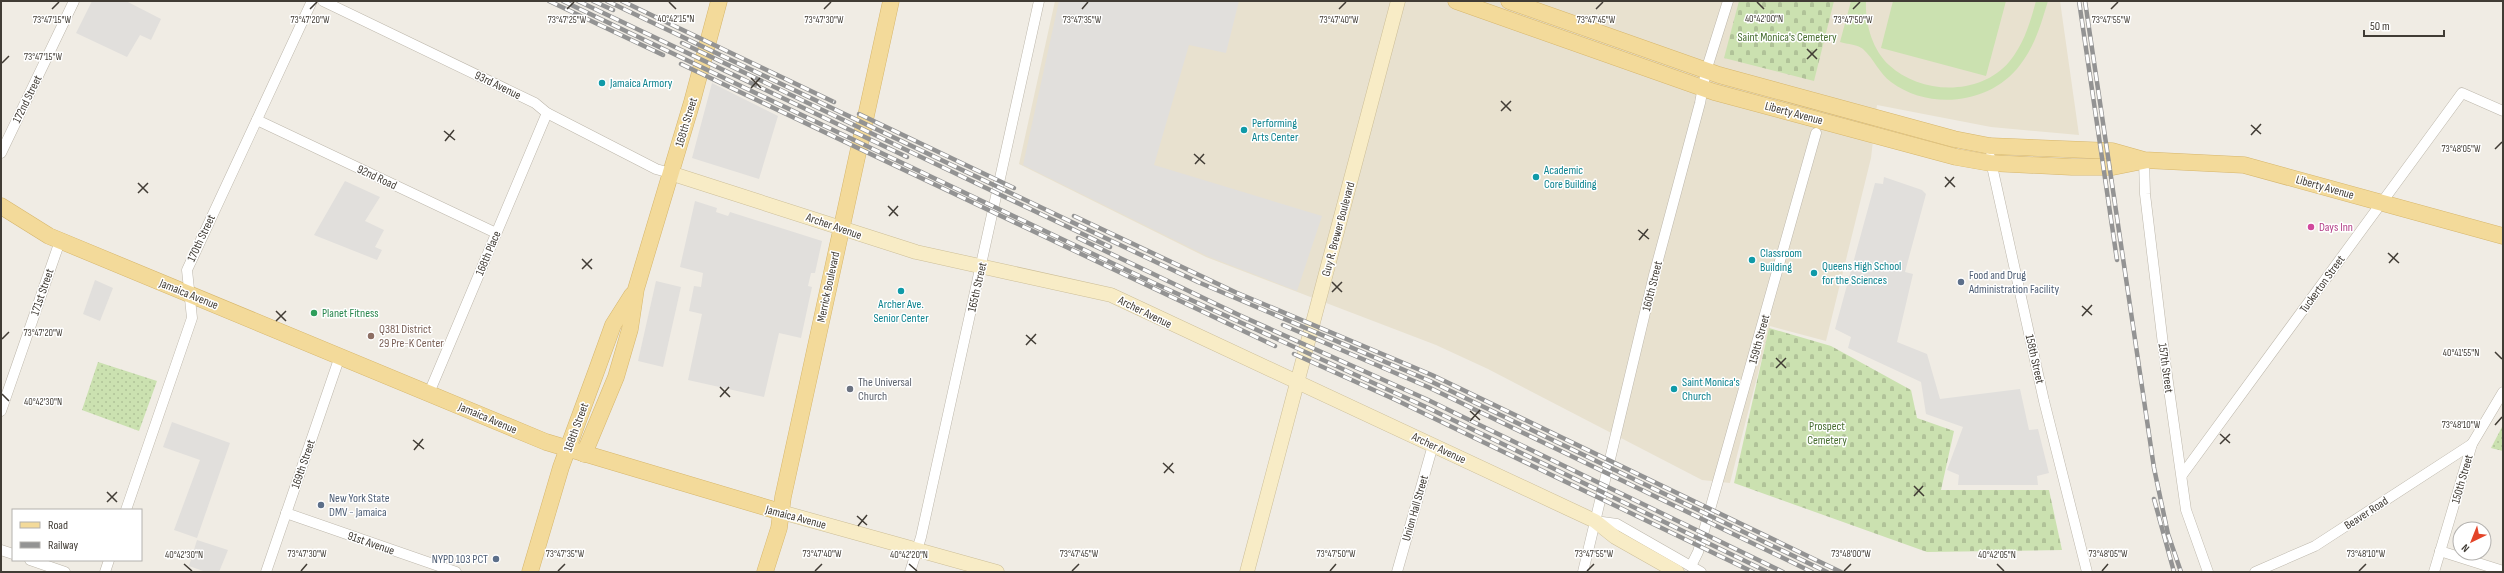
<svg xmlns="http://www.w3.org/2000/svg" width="2504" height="573" font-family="'Sofia Sans Condensed',sans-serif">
	<defs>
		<pattern id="grass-dots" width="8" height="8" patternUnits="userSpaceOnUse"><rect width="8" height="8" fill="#cbe1b0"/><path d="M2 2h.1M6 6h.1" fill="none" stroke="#b0c298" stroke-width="1.8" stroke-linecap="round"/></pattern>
		<pattern id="cemetery-stones" width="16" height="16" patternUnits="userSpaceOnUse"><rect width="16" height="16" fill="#cbe1b0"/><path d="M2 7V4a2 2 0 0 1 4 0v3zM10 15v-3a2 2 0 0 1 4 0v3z" fill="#b0c298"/></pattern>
	</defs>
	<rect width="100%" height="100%" fill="#f0ece4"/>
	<!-- education -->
	<path fill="#e8e1cf" d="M 1055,1 L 2060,1 L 2079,135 L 1991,127 L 1877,105 L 1871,158 L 1826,341 L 1770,326 L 1730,483 L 1702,480 L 1488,369 L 1436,345 L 1206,257 L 1019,164 Z"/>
	<!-- grass -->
	<g fill="url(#grass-dots)">
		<path d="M 98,362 L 157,381 L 139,431 L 82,410 Z"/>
		<path d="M 2503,425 L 2503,451 L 2491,448 Z"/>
	</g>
	<!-- cemetery -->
	<g fill="url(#cemetery-stones)">
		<path d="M 1739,1 L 1834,1 L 1814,81 L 1724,58 Z"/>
		<path d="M 1769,328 L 1831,346 L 1911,390 L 1917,418 L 1954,431 L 1941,490 L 2049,490 L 2062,550 L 1927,552 L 1734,483 Z"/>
	</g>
	<!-- garden -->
	<g fill="#cbe1b0">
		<path d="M 1851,1 L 1866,1 C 1865,23 1872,49 1889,65 C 1921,95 1980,96 2009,62 C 2024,44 2030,23 2036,1 L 2048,1 C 2041,24 2035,46 2020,65 C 1991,104 1930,111 1891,82 C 1879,73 1874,59 1863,49 C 1859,45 1847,44 1840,42 Z"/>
		<path d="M 1893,1 L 2006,1 L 1986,76 L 1881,48 Z"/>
	</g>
	<!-- parking -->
	<g fill="#e1dfdc">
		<path d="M 92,1 L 126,1 L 161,19 L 151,40 L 140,35 L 127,57 L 76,33 Z"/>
		<path d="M 1059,1 L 1239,1 L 1226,53 L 1189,45 L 1154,165 L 1322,216 L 1297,291 L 1207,256 L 1023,165 Z"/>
		<path d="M 712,83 L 778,116 L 759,179 L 692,158 Z"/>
		<path d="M 1884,177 L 1922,190 L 1926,194 L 1905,272 L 1913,274 L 1897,342 L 1927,354 L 1940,399 L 2020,389 L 2029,430 L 2038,429 L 2049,473 L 2037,476 L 2038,485 L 1958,485 L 1959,475 L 1947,470 L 1963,427 L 1926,414 L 1921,382 L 1848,348 L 1851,337 L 1835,329 L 1875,183 L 1883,184 Z"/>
		<path d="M 345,181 L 380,197 L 365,221 L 384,230 L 375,247 L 382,250 L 377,260 L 314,235 Z"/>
		<path d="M 695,201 L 717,208 L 716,212 L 728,216 L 730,212 L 822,241 L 815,273 L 811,273 L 808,286 L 812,287 L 801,338 L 779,333 L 764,397 L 688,380 L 702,314 L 689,311 L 694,286 L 701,287 L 703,273 L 680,267 Z"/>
		<path d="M 95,280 L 113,288 L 100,321 L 83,314 Z"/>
		<path d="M 656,281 L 681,287 L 663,367 L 638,361 Z"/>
		<path d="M 172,422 L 230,443 L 197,538 L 174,530 L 200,460 L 163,447 Z"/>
		<path d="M 197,540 L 228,550 L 219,572 L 206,572 L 189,566 Z"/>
	</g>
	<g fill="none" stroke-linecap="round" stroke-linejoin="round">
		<!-- street casing -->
		<g stroke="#bdb7ab" stroke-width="11">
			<g id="street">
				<path d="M 323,1 L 535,103 L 547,113 L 656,169 L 670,173"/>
				<path d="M 257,120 L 496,233"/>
				<path d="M 1,153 L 74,1"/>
				<path d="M 1990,157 L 2044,401 L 2087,572"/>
				<path d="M 2144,160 L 2145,194 L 2165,361 L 2186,510 L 2208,572"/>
				<path d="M 429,393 L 547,113"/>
				<path d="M 1,411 L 60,241"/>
				<path d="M 2182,475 L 2462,93 L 2503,111"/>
				<path d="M 126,510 L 192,318 L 187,270 L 312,1"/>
				<path d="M 286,513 L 456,572"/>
				<path d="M 1595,521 L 1617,524 L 1701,572"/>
				<path d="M 1,550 L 13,554"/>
				<path d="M 2440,551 L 2503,571"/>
				<path d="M 30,560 L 65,572"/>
				<path d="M 1691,566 L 1698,552 L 1816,133"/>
				<path d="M 105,572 L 109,560"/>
				<path d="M 266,572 L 340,356"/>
				<path d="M 910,572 L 921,537 L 1039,1"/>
				<path d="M 1397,572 L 1433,445"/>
				<path d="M 1583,572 L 1654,275 L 1700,103 L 1706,71 L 1728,1"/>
				<path d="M 2255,572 L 2315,546 L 2472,444"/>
				<path d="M 2434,572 L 2472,444 L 2503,392"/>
			</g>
		</g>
		<!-- secondary casing -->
		<g stroke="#ccbe98" stroke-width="15">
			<g id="secondary">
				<path d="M 670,173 L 916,252 L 1111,295 L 1595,521 L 1615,537 L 1677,572"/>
				<path d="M 781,512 L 997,572"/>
				<path d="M 1247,572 L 1398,1"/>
			</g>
		</g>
		<!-- primary casing -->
		<g stroke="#d6b66c" stroke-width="17">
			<g id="primary">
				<path d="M 1456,1 L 1714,92 L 1956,157 L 1990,163 L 2072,167 L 2113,167 L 2143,161"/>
				<path d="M 1509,1 L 1719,75 L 1954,139 L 1990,146 L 2112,151 L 2144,160 L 2244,165 L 2503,236"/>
				<path d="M 1,206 L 49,236 L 546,442 L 781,512"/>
				<path d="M 584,454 L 616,377 L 630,329 L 636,289 L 692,102 L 719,1"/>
				<path d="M 530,572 L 561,467 L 596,372 L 613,325 L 632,295"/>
				<path d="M 765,572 L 779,528 L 783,497 L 891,1"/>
			</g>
		</g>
		<!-- street -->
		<use href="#street" stroke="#fff" stroke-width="10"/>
		<!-- secondary -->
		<use href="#secondary" stroke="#f8ecc6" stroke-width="14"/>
		<!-- primary -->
		<use href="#primary" stroke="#f3da9a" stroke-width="16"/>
		<!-- rail casing -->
		<g stroke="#939393" stroke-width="4.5">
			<g id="rail">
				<path d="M 549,1 L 663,55"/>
				<path d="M 563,1 L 1156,284 L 1424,406 L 1768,572"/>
				<path d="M 578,1 L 907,157"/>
				<path d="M 593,1 L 613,10"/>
				<path d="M 607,1 L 1198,282 L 1430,381 L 1827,572"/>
				<path d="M 622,1 L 834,102"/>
				<path d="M 2079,1 L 2117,260"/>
				<path d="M 2085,1 L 2154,468 L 2168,534 L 2181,572"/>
				<path d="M 682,43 L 1110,247"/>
				<path d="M 681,64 L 1275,346"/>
				<path d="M 859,114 L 1014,188"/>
				<path d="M 1074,216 L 1235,292 L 1432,375 L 1841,572"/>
				<path d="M 1078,238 L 1239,315 L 1426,399 L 1783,572"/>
				<path d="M 1283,325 L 1428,387 L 1812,572"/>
				<path d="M 1294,354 L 1396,400 L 1753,572"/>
				<path d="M 2154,499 L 2174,572"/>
			</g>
		</g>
		<!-- rail -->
		<use href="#rail" stroke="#fff" stroke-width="3" stroke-dasharray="9" stroke-linecap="butt"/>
	</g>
	<!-- ticks -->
	<path fill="none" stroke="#413c35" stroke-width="1.5" d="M 669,2 L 676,9M 1757,2 L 1764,9M 52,9 L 59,2M 310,9 L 317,2M 567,9 L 574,2M 824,9 L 831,2M 1082,9 L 1088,2M 1339,9 L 1346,2M 1596,9 L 1603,2M 1853,9 L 1860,2M 2111,9 L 2118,2M 1807,49 L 1817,59M 1807,59 L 1817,49M 2,63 L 9,56M 751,78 L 761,88M 751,88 L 760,78M 1501,101 L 1511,111M 1501,111 L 1511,101M 2251,125 L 2261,134M 444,131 L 455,140M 2251,135 L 2261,124M 445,141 L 454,130M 2495,149 L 2502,142M 1194,154 L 1205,164M 1195,164 L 1204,154M 1945,177 L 1955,187M 138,183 L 148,193M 1945,187 L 1954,177M 138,193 L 148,183M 888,206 L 898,216M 889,216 L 898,206M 1638,230 L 1649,239M 1639,240 L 1648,229M 2388,253 L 2399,263M 582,259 L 592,269M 2389,263 L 2398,253M 582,269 L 592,259M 1332,282 L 1342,292M 1332,292 L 1342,282M 2082,306 L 2092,315M 276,311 L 286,321M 2082,316 L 2092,305M 276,321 L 286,311M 1026,335 L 1036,344M 2,339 L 9,332M 1026,345 L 1036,334M 2495,352 L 2502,359M 1776,358 L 1786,368M 1776,368 L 1786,358M 720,387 L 730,397M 2,394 L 9,401M 720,397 L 729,387M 1470,411 L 1480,420M 1470,421 L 1480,410M 2495,425 L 2502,417M 2220,434 L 2230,443M 413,440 L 424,449M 2220,444 L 2230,434M 414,450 L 423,439M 1163,463 L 1174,473M 1164,473 L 1173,463M 1914,486 L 1924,496M 107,492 L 117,502M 1914,496 L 1923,486M 107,502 L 117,492M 857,516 L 867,525M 858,526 L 867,515M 184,564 L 192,571M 909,564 L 917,571M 1997,564 L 2004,571M 301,571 L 307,564M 558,571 L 565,564M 815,571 L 822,564M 1072,571 L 1079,564M 1330,571 L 1336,564M 1587,571 L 1594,564M 1844,571 L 1851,564M 2102,571 L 2108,564M 2359,571 L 2366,564"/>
	<!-- markers -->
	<g fill="#0f9aa8" stroke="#fff" stroke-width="1.5">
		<circle cx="602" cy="83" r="4"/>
		<circle cx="1244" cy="130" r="4"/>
		<circle cx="1536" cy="177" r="4"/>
		<circle cx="1752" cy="260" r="4"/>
		<circle cx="1814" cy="273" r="4"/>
		<circle cx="901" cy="291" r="4"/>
		<circle cx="1674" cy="389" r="4"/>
	</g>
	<circle fill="#d1479c" stroke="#fff" stroke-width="1.5" cx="2311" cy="227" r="4"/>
	<g fill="#5c6f8a" stroke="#fff" stroke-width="1.5">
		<circle cx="1961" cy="282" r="4"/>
		<circle cx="321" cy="505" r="4"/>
		<circle cx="496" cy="559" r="4"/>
	</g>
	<circle fill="#2e9e5b" stroke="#fff" stroke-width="1.5" cx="314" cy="313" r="4"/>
	<circle fill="#8d6e63" stroke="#fff" stroke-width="1.5" cx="371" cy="336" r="4"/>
	<circle fill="#6b7280" stroke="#fff" stroke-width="1.5" cx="850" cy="389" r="4"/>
	<g text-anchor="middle" stroke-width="3" stroke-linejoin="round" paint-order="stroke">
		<!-- park labels -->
		<g font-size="12" fill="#466d2f" stroke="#fff">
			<text x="1787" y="41">Saint Monica's Cemetery</text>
			<text x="1827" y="430">Prospect<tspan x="1827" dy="14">Cemetery</tspan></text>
		</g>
		<!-- culture labels -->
		<g font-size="12" fill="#0d838f" stroke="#fff" text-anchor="start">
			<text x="610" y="87">Jamaica Armory</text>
			<text x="1252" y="127">Performing<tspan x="1252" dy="14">Arts Center</tspan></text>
			<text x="1544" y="174">Academic<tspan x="1544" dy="14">Core Building</tspan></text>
			<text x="1760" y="257">Classroom<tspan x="1760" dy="14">Building</tspan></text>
			<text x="1822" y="270">Queens High School<tspan x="1822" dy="14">for the Sciences</tspan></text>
			<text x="901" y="308" text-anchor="middle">Archer Ave.<tspan x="901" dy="14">Senior Center</tspan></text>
			<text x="1682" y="386">Saint Monica's<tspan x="1682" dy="14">Church</tspan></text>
		</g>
		<!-- street labels -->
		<g font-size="12" fill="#413c35" stroke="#fff">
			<text transform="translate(498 85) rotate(26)" y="4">93rd Avenue</text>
			<text transform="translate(27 99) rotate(-64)" y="4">172nd Street</text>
			<text transform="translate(1794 113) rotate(15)" y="4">Liberty Avenue</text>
			<text transform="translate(686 122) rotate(-73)" y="4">168th Street</text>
			<text transform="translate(377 177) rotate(25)" y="4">92nd Road</text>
			<text transform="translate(2325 187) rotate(16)" y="4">Liberty Avenue</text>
			<text transform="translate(834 226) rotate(19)" y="4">Archer Avenue</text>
			<text transform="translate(1338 229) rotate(-75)" y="4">Guy R. Brewer Boulevard</text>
			<text transform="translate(201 238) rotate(-65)" y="4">170th Street</text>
			<text transform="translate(488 253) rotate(-67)" y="4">168th Place</text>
			<text transform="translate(2322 284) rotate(-54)" y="4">Tuckerton Street</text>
			<text transform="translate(1652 286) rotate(-76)" y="4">160th Street</text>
			<text transform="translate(828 287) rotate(-78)" y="4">Merrick Boulevard</text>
			<text transform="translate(977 287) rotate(-77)" y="4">165th Street</text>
			<text transform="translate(42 292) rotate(-71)" y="4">171st Street</text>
			<text transform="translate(189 294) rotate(22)" y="4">Jamaica Avenue</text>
			<text transform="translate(1145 312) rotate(26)" y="4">Archer Avenue</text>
			<text transform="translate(1759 339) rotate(-75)" y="4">159th Street</text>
			<text transform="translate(2035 359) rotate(77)" y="4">158th Street</text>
			<text transform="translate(2166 368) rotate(82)" y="4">157th Street</text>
			<text transform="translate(488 418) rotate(23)" y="4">Jamaica Avenue</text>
			<text transform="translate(576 427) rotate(-70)" y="4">168th Street</text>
			<text transform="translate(1439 448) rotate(25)" y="4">Archer Avenue</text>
			<text transform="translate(303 464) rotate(-71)" y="4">169th Street</text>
			<text transform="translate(2462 479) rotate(-74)" y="4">150th Street</text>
			<text transform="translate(1415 508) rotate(-74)" y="4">Union Hall Street</text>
			<text transform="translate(2366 513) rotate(-33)" y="4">Beaver Road</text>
			<text transform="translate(796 517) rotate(15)" y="4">Jamaica Avenue</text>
			<text transform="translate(371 543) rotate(19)" y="4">91st Avenue</text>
		</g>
		<!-- hotel labels -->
		<g font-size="12" fill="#b23c85" stroke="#fff" text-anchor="start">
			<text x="2319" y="231">Days Inn</text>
		</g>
		<!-- service labels -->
		<g font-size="12" fill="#4e5e75" stroke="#fff" text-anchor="start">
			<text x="1969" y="279">Food and Drug<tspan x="1969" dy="14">Administration Facility</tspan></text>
			<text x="329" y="502">New York State<tspan x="329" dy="14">DMV - Jamaica</tspan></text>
			<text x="488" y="563" text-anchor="end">NYPD 103 PCT</text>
		</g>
		<!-- leisure labels -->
		<g font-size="12" fill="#27864d" stroke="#fff" text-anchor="start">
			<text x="322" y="317">Planet Fitness</text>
		</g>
		<!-- education labels -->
		<g font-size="12" fill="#785e54" stroke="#fff" text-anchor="start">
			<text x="379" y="333">Q381 District<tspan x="379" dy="14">29 Pre-K Center</tspan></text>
		</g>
		<!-- worship labels -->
		<g font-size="12" fill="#5b616d" stroke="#fff" text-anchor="start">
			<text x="858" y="386">The Universal<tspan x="858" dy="14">Church</tspan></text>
		</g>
	</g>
	<g font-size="10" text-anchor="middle" fill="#413c35" stroke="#fff" stroke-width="3" stroke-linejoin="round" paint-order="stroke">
		<text x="676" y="22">40°42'15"N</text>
		<text x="1764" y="22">40°42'00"N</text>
		<text x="52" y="23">73°47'15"W</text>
		<text x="310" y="23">73°47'20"W</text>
		<text x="567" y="23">73°47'25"W</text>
		<text x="824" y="23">73°47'30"W</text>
		<text x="1082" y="23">73°47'35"W</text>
		<text x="1339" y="23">73°47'40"W</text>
		<text x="1596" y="23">73°47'45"W</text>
		<text x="1853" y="23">73°47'50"W</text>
		<text x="2111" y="23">73°47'55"W</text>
		<text x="43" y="60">73°47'15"W</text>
		<text x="2461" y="152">73°48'05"W</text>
		<text x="43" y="336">73°47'20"W</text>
		<text x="2461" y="356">40°41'55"N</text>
		<text x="43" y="405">40°42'30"N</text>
		<text x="2461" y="428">73°48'10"W</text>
		<text x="307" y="557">73°47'30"W</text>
		<text x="565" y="557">73°47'35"W</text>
		<text x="822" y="557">73°47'40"W</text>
		<text x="1079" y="557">73°47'45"W</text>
		<text x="1336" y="557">73°47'50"W</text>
		<text x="1594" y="557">73°47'55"W</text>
		<text x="1851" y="557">73°48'00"W</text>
		<text x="2108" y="557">73°48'05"W</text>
		<text x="2366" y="557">73°48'10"W</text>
		<text x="184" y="558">40°42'30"N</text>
		<text x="909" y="558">40°42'20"N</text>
		<text x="1997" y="558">40°42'05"N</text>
	</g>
	<!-- border -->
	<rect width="2504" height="573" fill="none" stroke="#413c35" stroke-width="4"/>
	<!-- legend -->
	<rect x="12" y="509" width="130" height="52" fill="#ffffff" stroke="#b3b1ae"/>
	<rect x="20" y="522" width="20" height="6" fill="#f3da9a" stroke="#b3b1ae"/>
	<text x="48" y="529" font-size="12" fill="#413c35">Road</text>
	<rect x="20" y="542" width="20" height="6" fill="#939393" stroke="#b3b1ae"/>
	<text x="48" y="549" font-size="12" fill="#413c35">Railway</text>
	<!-- north arrow -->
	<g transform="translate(2472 541) rotate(223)"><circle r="19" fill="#ffffff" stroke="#b3b1ae"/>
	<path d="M0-3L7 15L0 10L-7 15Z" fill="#e34428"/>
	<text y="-6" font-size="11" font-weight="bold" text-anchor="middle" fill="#413c35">N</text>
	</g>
	<!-- scale -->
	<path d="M2364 30v6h80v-6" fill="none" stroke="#413c35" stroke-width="2"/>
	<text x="2370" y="30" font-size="12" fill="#413c35" stroke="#ffffff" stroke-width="3" paint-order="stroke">50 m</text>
</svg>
